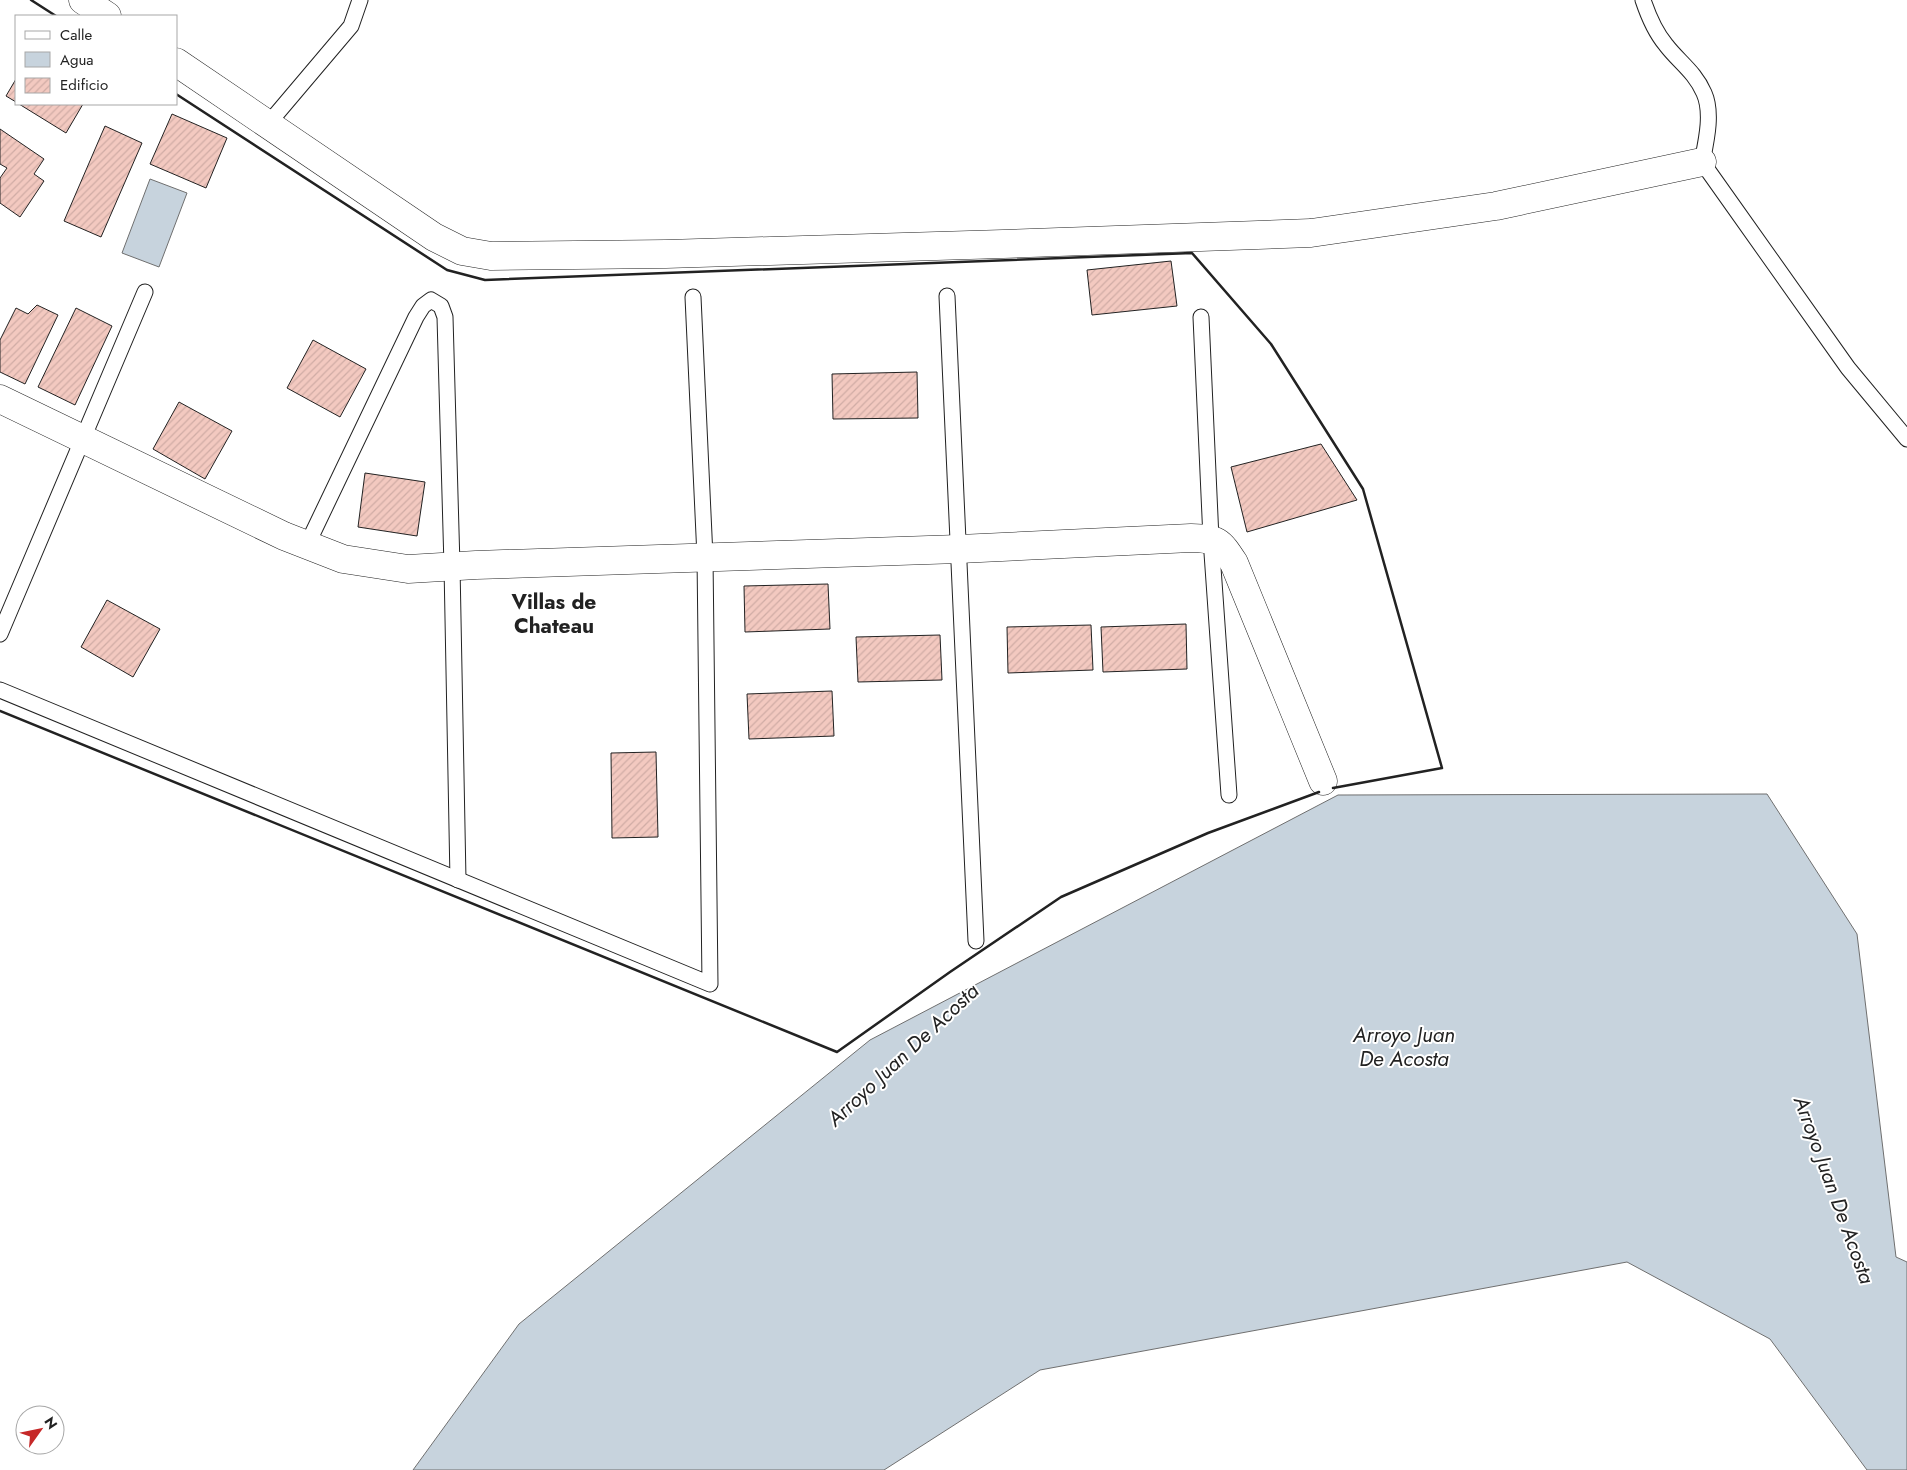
<svg xmlns="http://www.w3.org/2000/svg" width="1907" height="1470" font-family="Jost,sans-serif">
	<defs>
		<pattern id="building-hatch" width="6" height="6" patternUnits="userSpaceOnUse" patternTransform="scale(1.25)"><rect width="6" height="6" fill="#f3c9c0"/><path d="M-1 1l2-2M0 6l6-6M5 7l2-2" fill="none" stroke="#d0aca5"/></pattern>
	</defs>
	<rect width="100%" height="100%" fill="#fff"/>
	<!-- water -->
	<g fill="#c7d3dd" stroke="#6f6f6f">
		<path d="M 150,179 L 187,193 L 159,267 L 122,253 Z"/>
		<path d="M 1767,794 L 1857,934 L 1896,1257 L 1907,1262 L 1907,1470 L 1867,1470 L 1770,1339 L 1627,1262 L 1040,1370 L 884,1470 L 413,1470 L 519,1324 L 870,1040 L 1338,795 Z"/>
	</g>
	<!-- building -->
	<g fill="url(#building-hatch)" stroke="#222">
		<path d="M 16,79 L 16,102 L 6,96 Z"/>
		<path d="M 19,104 L 83,104 L 66,133 Z"/>
		<path d="M 172,114 L 227,138 L 206,188 L 150,164 Z"/>
		<path d="M 105,126 L 142,143 L 101,237 L 64,221 Z"/>
		<path d="M 0,129 L 44,159 L 34,174 L 44,181 L 20,217 L 0,203 L 0,178 L 7,168 L 0,164 Z"/>
		<path d="M 1171,261 L 1177,306 L 1092,315 L 1087,270 Z"/>
		<path d="M 37,305 L 58,315 L 25,384 L 0,372 L 0,340 L 16,308 L 28,314 Z"/>
		<path d="M 76,308 L 112,326 L 75,405 L 38,387 Z"/>
		<path d="M 313,340 L 366,369 L 340,417 L 287,388 Z"/>
		<path d="M 917,372 L 918,418 L 833,419 L 832,374 Z"/>
		<path d="M 179,402 L 232,431 L 205,479 L 153,449 Z"/>
		<path d="M 1321,444 L 1357,500 L 1247,532 L 1231,467 Z"/>
		<path d="M 365,473 L 425,482 L 417,536 L 358,527 Z"/>
		<path d="M 828,584 L 830,629 L 745,632 L 744,586 Z"/>
		<path d="M 107,600 L 160,629 L 133,677 L 81,647 Z"/>
		<path d="M 1186,624 L 1187,669 L 1103,672 L 1101,627 Z"/>
		<path d="M 1091,625 L 1093,670 L 1008,673 L 1007,627 Z"/>
		<path d="M 940,635 L 942,680 L 858,682 L 856,637 Z"/>
		<path d="M 832,691 L 834,736 L 749,739 L 747,694 Z"/>
		<path d="M 656,752 L 658,837 L 612,838 L 611,753 Z"/>
	</g>
	<g fill="none" stroke-linecap="round" stroke-linejoin="round">
		<!-- service casing -->
		<g stroke="#222" stroke-width="17">
			<g id="service">
				<path d="M 1643,0 C 1648,15 1655,32 1666,45 C 1679,62 1695,72 1704,93 C 1713,113 1706,142 1702,162 L 1848,368 L 1907,439"/>
				<path d="M 268,124 L 351,26 L 360,0"/>
				<path d="M 947,296 L 976,941"/>
				<path d="M 1201,317 L 1211,539 L 1229,795"/>
				<path d="M 307,545 L 416,317 L 423,306 L 431,300 L 441,306 L 445,317 L 452,566 L 458,880"/>
				<path d="M 0,634 L 145,292"/>
				<path d="M 0,690 L 710,984 L 705,557 L 693,297"/>
			</g>
		</g>
		<!-- minor casing -->
		<g stroke="#222" stroke-width="29">
			<g id="minor">
				<path d="M 83,0 L 107,16"/>
				<path d="M 176,62 L 434,237 L 462,251 L 491,256 L 666,254 L 1003,244 L 1311,233 L 1496,206 L 1702,162"/>
				<path d="M 0,399 L 284,536 L 343,559 L 408,569 L 476,565 L 959,549 L 1191,538 C 1218,539 1219,540 1234,563 L 1323,781"/>
			</g>
		</g>
		<!-- service -->
		<use href="#service" stroke="#fff" stroke-width="15"/>
		<!-- minor -->
		<use href="#minor" stroke="#fff" stroke-width="28"/>
		<!-- wall -->
		<g stroke="#222" stroke-width="2.5">
			<path d="M 31,0 L 56,16"/>
			<path d="M 176,94 L 447,270 L 485,280 L 1192,253 L 1271,344 L 1363,489 L 1442,768 L 1333,788"/>
			<path d="M 0,711 L 837,1052 L 950,972 L 1061,897 L 1208,833 L 1319,792"/>
		</g>
	</g>
	<g text-anchor="middle" stroke-width="4" stroke-linejoin="round" paint-order="stroke">
		<!-- neighbourhood labels -->
		<g font-size="21" font-weight="bold" fill="#222" stroke="#fff">
			<text x="554" y="609">Villas de<tspan x="554" dy="24">Chateau</tspan></text>
		</g>
		<!-- water labels -->
		<g font-size="21" font-style="italic" fill="#222" stroke="#fff">
			<text x="1404" y="1042">Arroyo Juan<tspan x="1404" dy="24">De Acosta</tspan></text>
			<text transform="translate(903 1055) rotate(-43)" y="7">Arroyo Juan De Acosta</text>
			<text transform="translate(1834 1190) rotate(70)" y="7">Arroyo Juan De Acosta</text>
		</g>
	</g>
	<!-- legend -->
	<rect x="15" y="15" width="162" height="90" fill="#ffffff" stroke="#a7a7a7"/>
	<rect x="25" y="31" width="25" height="8" fill="#ffffff" stroke="#a7a7a7"/>
	<text x="60" y="40" font-size="15" fill="#222222">Calle</text>
	<rect x="25" y="52" width="25" height="15" fill="#c7d3dd" stroke="#a7a7a7"/>
	<text x="60" y="65" font-size="15" fill="#222222">Agua</text>
	<rect x="25" y="78" width="25" height="15" fill="url(#building-hatch)" stroke="#a7a7a7"/>
	<text x="60" y="90" font-size="15" fill="#222222">Edificio</text>
	<!-- north arrow -->
	<g transform="translate(40 1430) rotate(57)"><circle r="24" fill="#ffffff" stroke="#a7a7a7"/>
	<path d="M0-4L9 19L0 12L-9 19Z" fill="#c62828"/>
	<text y="-8" font-size="14" font-weight="bold" text-anchor="middle" fill="#222222">N</text>
	</g>
</svg>
